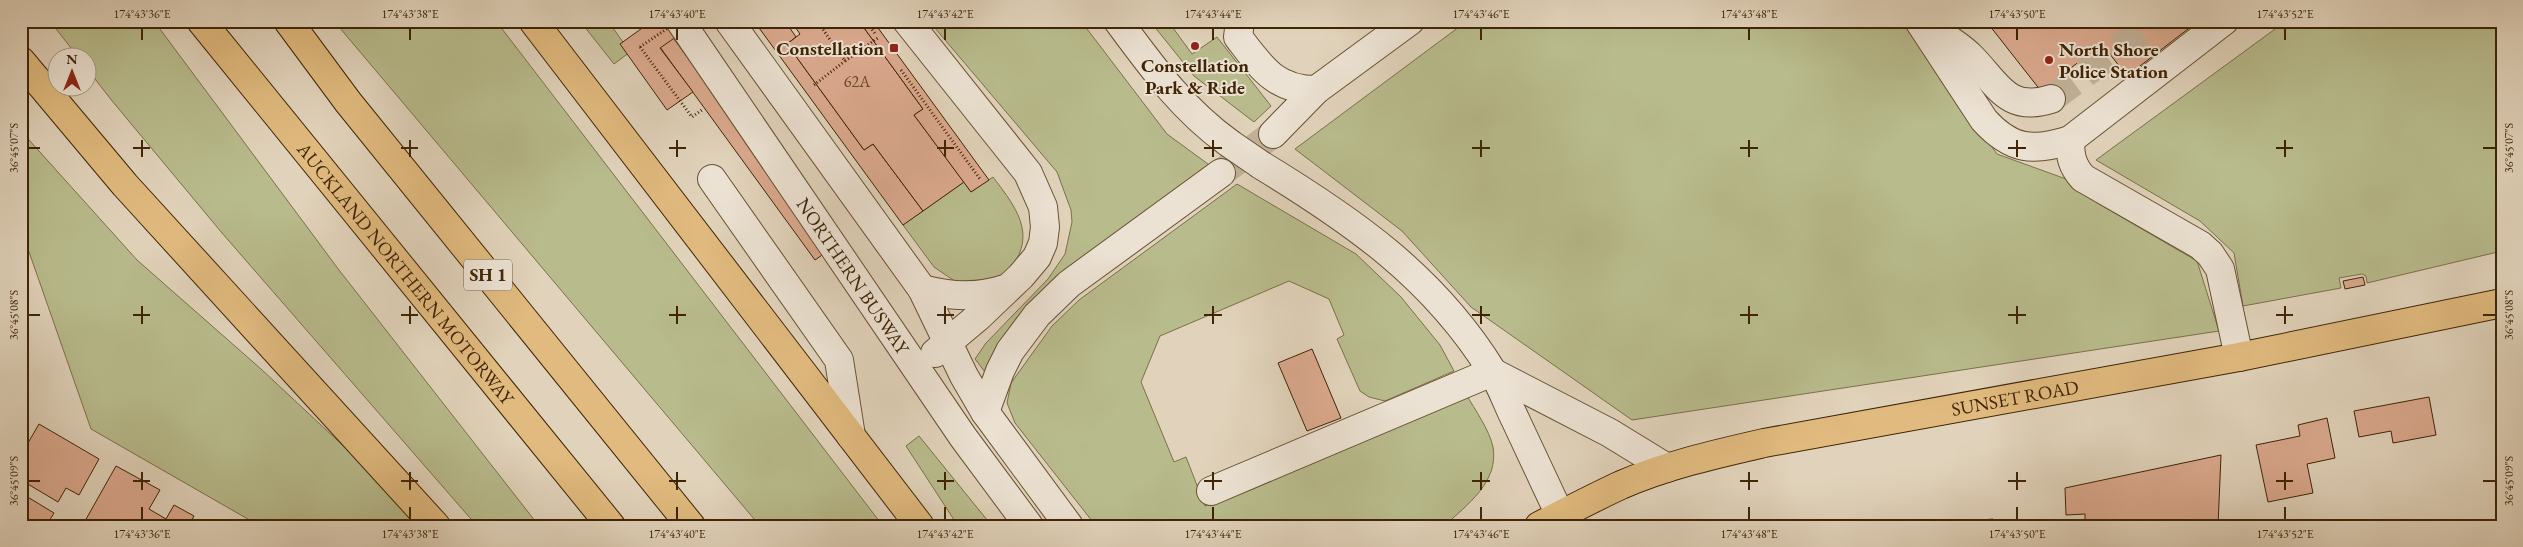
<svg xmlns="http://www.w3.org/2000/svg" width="2523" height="547" font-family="'EB Garamond',serif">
	<rect width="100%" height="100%" fill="#e1d3bb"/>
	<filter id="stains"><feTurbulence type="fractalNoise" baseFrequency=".004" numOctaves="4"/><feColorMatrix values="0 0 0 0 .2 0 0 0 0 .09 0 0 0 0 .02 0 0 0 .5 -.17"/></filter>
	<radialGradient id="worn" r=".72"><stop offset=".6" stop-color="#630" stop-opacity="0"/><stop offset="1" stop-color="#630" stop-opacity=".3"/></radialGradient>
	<!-- green -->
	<g fill="#b8bb8c" stroke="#7c7048">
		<path d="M 50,21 L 154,21 L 339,270 L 539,526 L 477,526 L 222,233 L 113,102 L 88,70 L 88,58 L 78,57 Z"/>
		<path d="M 334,21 L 496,21 L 883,526 L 760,526 Z"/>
		<path d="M 580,21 L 608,21 L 630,52 L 614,64 Z"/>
		<path d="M 929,21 L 1081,21 L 1167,134 L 1212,167 L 988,376 L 975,359 L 986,343 L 1048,279 L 1065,254 L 1072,222 L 1071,210 L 1057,172 Z"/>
		<path d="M 1150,21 L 1168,21 L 1192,54 L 1217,37 L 1271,106 L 1254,122 L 1194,76 Z"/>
		<path d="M 1467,21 L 1901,21 L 1997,154 L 2066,179 L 2099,204 L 2197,261 L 2219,331 L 1632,420 L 1471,307 L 1402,231 L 1295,149 Z"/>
		<path d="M 2286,21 L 2502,21 L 2502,251 L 2367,283 L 2366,276 L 2362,274 L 2339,278 L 2341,288 L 2243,306 L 2234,253 L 2200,221 L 2096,160 Z"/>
		<path d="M 21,131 L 137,260 L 261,369 L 414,512 L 426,526 L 260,526 L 91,429 L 21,229 Z"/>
		<path d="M 993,177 C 1011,201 1035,229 1016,260 C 1013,266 1004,277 998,279 C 986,283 971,282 959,284 L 934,267 L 903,225 L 964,182 L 971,192 Z"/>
		<path d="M 1237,184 L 1356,254 L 1401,297 L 1440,345 L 1454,371 L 1385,401 L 1369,397 L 1360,391 L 1337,339 L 1344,335 L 1329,299 L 1289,281 L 1160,336 L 1141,382 L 1174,462 L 1186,457 L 1205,506 L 1466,394 C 1475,410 1489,429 1493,447 C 1499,482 1467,505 1444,526 L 1096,526 L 1015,423 L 1007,403 L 1011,383 L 1052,326 L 1079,300 Z"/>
		<path d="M 919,436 L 992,526 L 958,526 L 906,446 Z"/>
	</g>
	<!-- building -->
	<g fill="#dba98e" stroke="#3f2405">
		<path d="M 641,21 L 661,21 L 828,251 L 815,260 Z"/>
		<path d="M 652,21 L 699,21 L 660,48 L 693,92 L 667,110 L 620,44 Z"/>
		<path d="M 754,21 L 785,21 L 796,37 L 787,44 L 864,150 L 873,144 L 923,211 L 903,225 Z"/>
		<path d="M 791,21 L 859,21 L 923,109 L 914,115 L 964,182 L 923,211 L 873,144 L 864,150 L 787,44 L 800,34 Z"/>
		<path d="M 859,21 L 873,21 L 989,180 L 971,192 L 914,115 L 923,109 Z"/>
		<path d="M 1986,21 L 2197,21 L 2197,22 L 2127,76 L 2102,44 L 2041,91 Z"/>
		<path d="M 2363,277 L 2365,285 L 2345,289 L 2343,281 Z"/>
		<path d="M 1312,349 L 1341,418 L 1307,431 L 1278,363 Z"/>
		<path d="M 2429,397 L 2436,435 L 2393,443 L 2391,431 L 2359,437 L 2354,411 Z"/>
		<path d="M 2327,418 L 2335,458 L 2307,464 L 2313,493 L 2268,502 L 2256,445 L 2300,436 L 2298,425 Z"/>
		<path d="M 39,424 L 99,459 L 79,495 L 66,488 L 58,502 L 21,480 L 21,455 Z"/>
		<path d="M 2221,455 L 2218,526 L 2085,526 L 2085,514 L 2066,515 L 2065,488 Z"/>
		<path d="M 116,466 L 160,490 L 149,509 L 166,519 L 174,505 L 194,516 L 189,526 L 93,526 L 85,521 Z"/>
		<path d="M 21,493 L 54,513 L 46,526 L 21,526 Z"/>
		<path d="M 1993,519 L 1994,526 L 1914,526 Z"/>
	</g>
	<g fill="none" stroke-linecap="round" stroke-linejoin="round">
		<!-- minor-tunnel -->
		<g stroke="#c1b097" stroke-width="28" stroke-dasharray="28 14" stroke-linecap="butt">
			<path d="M 2051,99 L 2155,21"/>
			<path d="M 1221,173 L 1273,134"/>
		</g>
		<!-- minor casing -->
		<g stroke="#685032" stroke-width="30">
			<g id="minor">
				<path id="s1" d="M 680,21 L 963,437 L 1029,526"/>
				<path d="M 729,21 L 922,289 L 964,376 L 985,412 L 1069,526"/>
				<path d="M 907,21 L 1028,173 L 1043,207 L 1045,227 L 1043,243 L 1037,257 L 1021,276 L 978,317 L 935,353"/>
				<path d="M 1118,21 C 1152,67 1182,109 1229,143"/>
				<path d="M 1240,21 L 1238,37 C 1261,67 1275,90 1316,90"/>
				<path d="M 1919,21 L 1984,120 C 2011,150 2033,152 2070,140 L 2224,21"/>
				<path d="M 1930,27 C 1943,36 1959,45 1970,56 C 1998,84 2007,113 2051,99"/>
				<path d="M 1273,134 L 1316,90 L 1410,21"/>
				<path d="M 2070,140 C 2070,156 2072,166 2083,178 L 2200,245 L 2210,254 L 2220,269 L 2239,357"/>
				<path d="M 1261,165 C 1353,221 1434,277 1492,371 C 1501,385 1507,403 1515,419 C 1530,451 1545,483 1560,515"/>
				<path d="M 712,179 L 839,360 L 851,436"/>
				<path d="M 922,289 C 952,297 978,298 1008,288"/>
				<path d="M 985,412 L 1000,371 L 1010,351 L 1037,315 L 1069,284 L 1221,173"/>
				<path d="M 1211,491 L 1492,372 L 1610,433 L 1667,468"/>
			</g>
		</g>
		<!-- major casing -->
		<g stroke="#3f2405" stroke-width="30">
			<g id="major">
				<path id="s2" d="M 1539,526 C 1566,512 1593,498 1621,485 C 1667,465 1716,454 1764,443 L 2239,357 L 2502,303"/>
			</g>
		</g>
		<!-- highway casing -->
		<g stroke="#3f2405" stroke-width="30">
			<g id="highway">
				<path id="s3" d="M 201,21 L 611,526"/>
				<path d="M 288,21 L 348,102 L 691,526"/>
				<path d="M 533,21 L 920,526"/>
				<path d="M 21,61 L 125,185 L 436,526"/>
			</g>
		</g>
		<!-- path -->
		<g stroke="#3f2405" stroke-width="3" stroke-dasharray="1 2.5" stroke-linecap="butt">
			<path d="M 817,21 L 845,61 L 878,38"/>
			<path d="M 866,21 L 876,35"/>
			<path d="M 640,47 L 692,117 L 702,110"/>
			<path d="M 901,70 L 980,179"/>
			<path d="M 814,85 L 845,61"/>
		</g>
		<!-- minor -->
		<use href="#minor" stroke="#ece2d3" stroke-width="28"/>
		<!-- major -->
		<use href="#major" stroke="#e0ba7e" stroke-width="28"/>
		<!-- highway -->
		<use href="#highway" stroke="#e0ba7e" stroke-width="28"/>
		<!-- minor-bridge casing -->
		<g stroke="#685032" stroke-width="30" stroke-linecap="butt">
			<path id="minor-bridge" d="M 1229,143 L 1261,165"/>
		</g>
		<!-- path-bridge -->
		<path stroke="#3f2405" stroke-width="3" stroke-dasharray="1 2.5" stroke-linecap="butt" d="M 640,47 L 678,21"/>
		<!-- minor-bridge -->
		<use href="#minor-bridge" stroke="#ece2d3" stroke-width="28"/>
	</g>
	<!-- ticks -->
	<path fill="none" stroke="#3f2405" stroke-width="2" d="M 142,28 L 142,40M 410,28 L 410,40M 677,28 L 677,40M 945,28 L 945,40M 1213,28 L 1213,40M 1481,28 L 1481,40M 1749,28 L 1749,40M 2017,28 L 2017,40M 2285,28 L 2285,40M 142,140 L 142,157M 410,140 L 410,157M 677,140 L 677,157M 945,140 L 945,157M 1213,140 L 1213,157M 1481,140 L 1481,157M 1749,140 L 1749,157M 2017,140 L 2017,157M 2285,140 L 2285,157M 28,148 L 40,148M 133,148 L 150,148M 401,148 L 418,148M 669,148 L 686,148M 937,148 L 954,148M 1204,148 L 1222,148M 1472,148 L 1490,148M 1740,148 L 1758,148M 2008,148 L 2026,148M 2276,148 L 2293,148M 2483,148 L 2496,148M 142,306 L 142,324M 410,306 L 410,324M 677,306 L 677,324M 945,306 L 945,324M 1213,306 L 1213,324M 1481,306 L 1481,324M 1749,306 L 1749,324M 2017,306 L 2017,324M 2285,306 L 2285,324M 28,315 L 40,315M 133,315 L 150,315M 401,315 L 418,315M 669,315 L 686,315M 937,315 L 954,315M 1204,315 L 1222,315M 1472,315 L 1490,315M 1740,315 L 1758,315M 2008,315 L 2026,315M 2276,315 L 2293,315M 2483,315 L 2496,315M 142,472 L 142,490M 410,472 L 410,490M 677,472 L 677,490M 945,472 L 945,490M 1213,472 L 1213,490M 1481,472 L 1481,490M 1749,472 L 1749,490M 2017,472 L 2017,490M 2285,472 L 2285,490M 28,481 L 40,481M 133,481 L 150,481M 401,481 L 418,481M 669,481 L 686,481M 937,481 L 954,481M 1204,481 L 1222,481M 1472,481 L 1490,481M 1740,481 L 1758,481M 2008,481 L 2026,481M 2276,481 L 2293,481M 2483,481 L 2496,481M 142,507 L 142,520M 410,507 L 410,520M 677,507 L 677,520M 945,507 L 945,520M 1213,507 L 1213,520M 1481,507 L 1481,520M 1749,507 L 1749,520M 2017,507 L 2017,520M 2285,507 L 2285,520"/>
	<!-- markers -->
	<g fill="#8f2418" stroke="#ece2d3" stroke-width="2">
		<circle cx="1195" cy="46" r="5"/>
		<rect x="889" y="43" width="10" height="10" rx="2.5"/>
		<circle cx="2049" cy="60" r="5"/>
	</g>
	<g text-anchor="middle" stroke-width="4" stroke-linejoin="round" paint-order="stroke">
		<!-- number labels -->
		<g font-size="16" fill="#664527">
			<text x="857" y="87">62A</text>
		</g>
		<!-- shield labels -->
		<rect fill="#ece2d3" stroke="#735d43" stroke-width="1" x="464" y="259.5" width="48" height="31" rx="4"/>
		<g font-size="18" font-weight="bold" fill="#3f2405">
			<text x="488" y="281">SH 1</text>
		</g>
		<!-- poi labels -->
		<g font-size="19" font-weight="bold" fill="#3f2405" stroke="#ece2d3" text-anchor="end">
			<text x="884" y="55">Constellation</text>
			<text x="2059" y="56" text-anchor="start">North Shore<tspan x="2059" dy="22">Police Station</tspan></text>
			<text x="1195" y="72" text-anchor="middle">Constellation<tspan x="1195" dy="22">Park &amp; Ride</tspan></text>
		</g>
		<!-- street labels -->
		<g font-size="19" fill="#3f2405" stroke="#ece2d3">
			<text dy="7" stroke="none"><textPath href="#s3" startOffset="325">AUCKLAND NORTHERN MOTORWAY</textPath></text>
			<text dy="7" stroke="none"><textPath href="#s1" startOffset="308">NORTHERN BUSWAY</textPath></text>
			<text dy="7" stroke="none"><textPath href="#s2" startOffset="496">SUNSET ROAD</textPath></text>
		</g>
	</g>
	<!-- margin -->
	<rect width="2523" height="547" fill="none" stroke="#e1d3bb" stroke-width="55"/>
	<!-- north arrow -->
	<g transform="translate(72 72)"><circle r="24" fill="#ece2d3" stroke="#a79681"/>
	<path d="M0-4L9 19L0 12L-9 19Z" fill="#8f2418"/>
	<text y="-8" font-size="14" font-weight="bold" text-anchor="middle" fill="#3f2405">N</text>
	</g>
	<rect x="28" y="28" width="2468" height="492" fill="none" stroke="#3f2405" stroke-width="2"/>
	<g font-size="12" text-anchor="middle" fill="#3f2405">
		<text x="142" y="18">174°43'36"E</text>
		<text x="410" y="18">174°43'38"E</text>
		<text x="677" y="18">174°43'40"E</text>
		<text x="945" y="18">174°43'42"E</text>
		<text x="1213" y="18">174°43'44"E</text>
		<text x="1481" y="18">174°43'46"E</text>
		<text x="1749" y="18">174°43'48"E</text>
		<text x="2017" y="18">174°43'50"E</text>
		<text x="2285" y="18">174°43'52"E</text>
		<text transform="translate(14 148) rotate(-90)" y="4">36°45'07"S</text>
		<text transform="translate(2509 148) rotate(-90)" y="4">36°45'07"S</text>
		<text transform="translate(14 315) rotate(-90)" y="4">36°45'08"S</text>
		<text transform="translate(2509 315) rotate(-90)" y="4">36°45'08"S</text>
		<text transform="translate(14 481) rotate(-90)" y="4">36°45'09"S</text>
		<text transform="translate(2509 481) rotate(-90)" y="4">36°45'09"S</text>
		<text x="142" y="538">174°43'36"E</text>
		<text x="410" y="538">174°43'38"E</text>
		<text x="677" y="538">174°43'40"E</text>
		<text x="945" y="538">174°43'42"E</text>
		<text x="1213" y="538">174°43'44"E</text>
		<text x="1481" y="538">174°43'46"E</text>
		<text x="1749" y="538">174°43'48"E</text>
		<text x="2017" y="538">174°43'50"E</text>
		<text x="2285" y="538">174°43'52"E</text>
	</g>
	<rect width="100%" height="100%" filter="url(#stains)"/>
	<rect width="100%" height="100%" fill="url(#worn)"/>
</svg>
